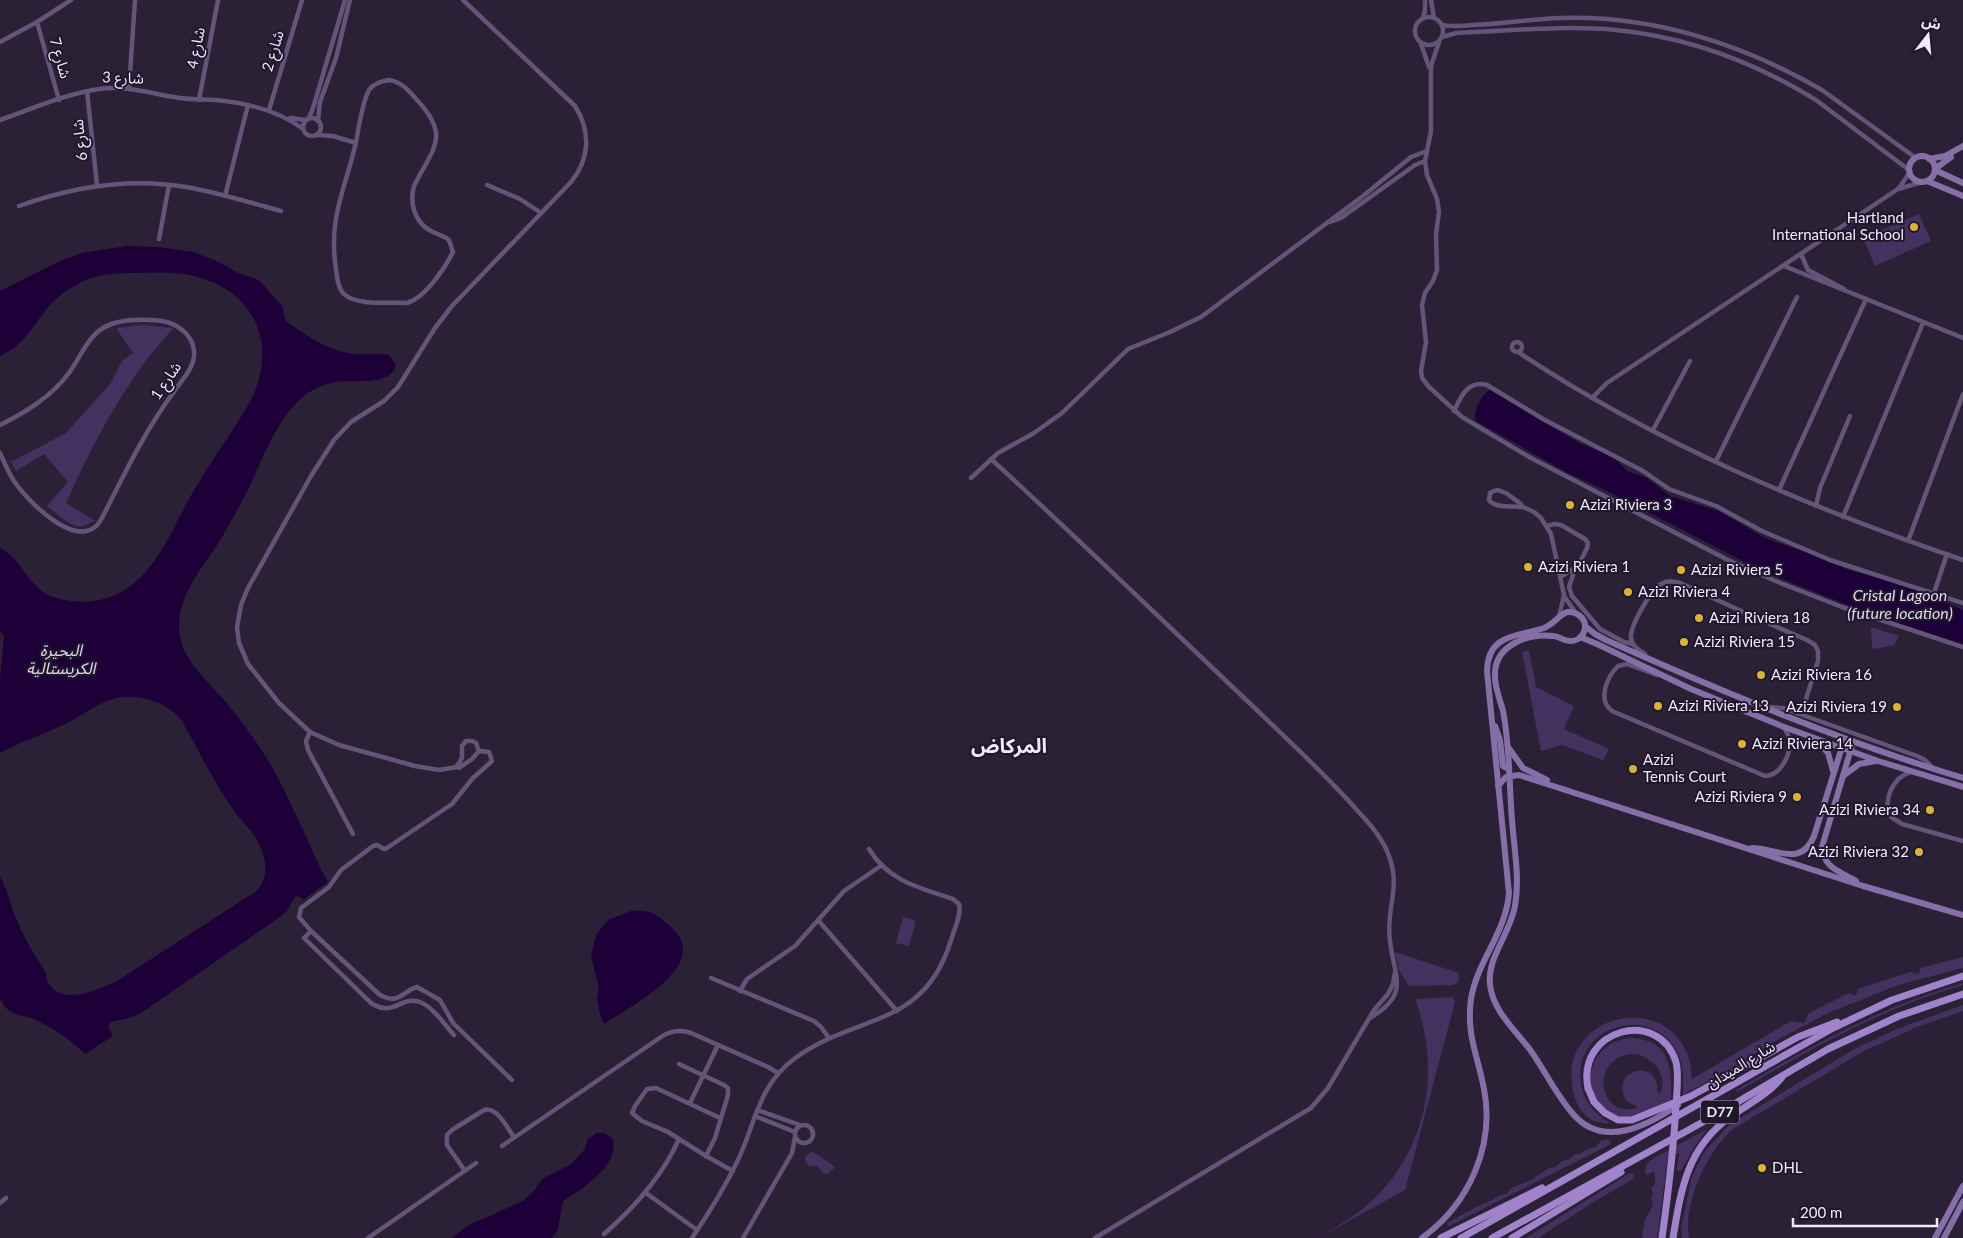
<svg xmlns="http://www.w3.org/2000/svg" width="1963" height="1238" font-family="Lato,'Noto Sans Arabic',sans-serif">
	<rect width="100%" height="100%" fill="#2a2136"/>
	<!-- green -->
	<g fill="#45315f" fill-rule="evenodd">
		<path d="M 1919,214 L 1931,241 L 1875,266 L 1863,238 Z"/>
		<path d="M 143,325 L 173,328 C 160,344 146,359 135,376 C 108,415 85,460 66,503 L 95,521 C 90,522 87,525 83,526 C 73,530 55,512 47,506 L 68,482 L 44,454 L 16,471 L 11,462 L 66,433 L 111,383 L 122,361 L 133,353 L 116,328 Z"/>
		<path d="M 1871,627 L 1899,636 L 1894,645 L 1874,649 L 1872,647 Z"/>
		<path d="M 1529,650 L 1536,687 L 1574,706 L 1564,729 L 1609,749 L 1603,760 L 1562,745 L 1541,751 L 1522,652 Z"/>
		<path d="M 903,917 L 916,921 L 909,946 L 896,943 Z"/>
		<path d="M 1395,952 L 1459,973 L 1458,982 L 1453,985 L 1409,986 L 1399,970 Z"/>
		<path d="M 1963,957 L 1963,968 L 1898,985 L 1828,1013 L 1775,1041 L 1742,1062 L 1683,1095 C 1683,1083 1684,1070 1679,1057 C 1657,1001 1571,1024 1581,1084 C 1584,1102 1595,1114 1610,1123 C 1596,1124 1585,1118 1578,1106 C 1572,1093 1570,1079 1572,1065 C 1584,1009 1665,1000 1687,1053 C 1691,1062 1691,1071 1692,1079 L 1791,1021 L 1804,1023 L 1809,1013 L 1849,993 L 1856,996 L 1858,989 L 1910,972 L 1919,974 L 1920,968 Z"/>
		<path d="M 1963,983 L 1963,985 C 1879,1009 1812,1049 1737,1092 L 1736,1090 C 1811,1046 1879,1007 1963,983 Z"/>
		<path d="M 1453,997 L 1455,1002 L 1405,1190 L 1318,1238 C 1334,1228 1351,1219 1365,1207 C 1426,1155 1443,1073 1415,999 Z"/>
		<path d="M 1963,1005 L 1963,1011 L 1917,1027 L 1864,1051 L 1733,1129 C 1707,1151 1683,1203 1689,1238 L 1682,1238 L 1681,1228 L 1692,1176 L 1705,1151 L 1729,1125 L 1856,1048 L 1902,1027 Z"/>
		<path d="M 1632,1038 C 1672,1041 1672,1069 1671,1101 C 1661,1106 1643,1117 1632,1118 C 1626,1119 1618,1117 1613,1114 C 1574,1093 1589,1040 1632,1038 ZM 1637,1054 C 1655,1060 1668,1074 1660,1094 L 1657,1092 C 1661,1061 1616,1066 1623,1093 C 1624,1100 1630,1104 1637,1106 L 1637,1108 C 1596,1119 1589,1053 1637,1054 Z"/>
		<path d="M 1707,1129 L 1693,1149 L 1681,1171 L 1677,1171 L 1679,1153 L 1668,1157 L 1657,1238 L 1642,1238 L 1645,1219 L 1653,1206 L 1651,1198 L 1653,1193 L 1651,1188 L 1655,1184 L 1655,1171 L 1646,1175 C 1644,1169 1646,1165 1649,1161 Z"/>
		<path d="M 1607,1139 L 1611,1142 L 1609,1145 L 1449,1226 L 1447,1223 C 1463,1215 1476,1206 1492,1200 C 1498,1197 1499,1194 1506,1194 L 1511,1188 L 1531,1180 L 1549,1168 L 1556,1167 L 1562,1161 L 1568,1160 L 1574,1155 L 1582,1153 L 1587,1149 L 1595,1147 L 1601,1141 Z"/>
		<path d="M 812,1152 C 815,1153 833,1164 835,1168 L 829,1172 L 828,1175 L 823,1173 L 818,1166 L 809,1166 L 805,1160 L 806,1156 Z"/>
		<path d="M 1630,1173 L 1634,1174 L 1633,1179 L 1595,1201 L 1538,1238 L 1526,1238 Z"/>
	</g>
	<!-- water -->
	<g fill="#1e0039">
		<path d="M 127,246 L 159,247 L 194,252 L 221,263 L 238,273 L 254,278 L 260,281 L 282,306 L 286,321 C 307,336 331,353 358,354 C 369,355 379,352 389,355 L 396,365 C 391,387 353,379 336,382 C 326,384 315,388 308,393 C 276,415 261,466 243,499 C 236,512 229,526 221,539 C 205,564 181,591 179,623 C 177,656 206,679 226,702 C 248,729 269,758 284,790 C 294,811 304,831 313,852 C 318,863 322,872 328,882 L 303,900 L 299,896 L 295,897 L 287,911 L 280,917 L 147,1009 L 133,1017 L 111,1022 L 108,1027 L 113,1036 L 85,1054 C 71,1040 56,1030 38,1021 C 20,1012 12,1020 0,999 L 0,876 C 8,891 11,908 18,923 C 25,940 35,955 44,970 C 47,975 46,980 49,984 C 64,1006 100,989 117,981 L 255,892 C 269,879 267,862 260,846 C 255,832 241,822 233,809 C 213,781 198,749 181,719 C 164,700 132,691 107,701 C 92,707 78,718 63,725 C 42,735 20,742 0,753 L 0,680 L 4,636 L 0,630 L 0,548 C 20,557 27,584 48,595 C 62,601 78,603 93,601 C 150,594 168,535 193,492 C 210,462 231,435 248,405 C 277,355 262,298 204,279 C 184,272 161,272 140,273 C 126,273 112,273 98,276 C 83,280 67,289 55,300 C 35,319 29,343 0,356 L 0,291 L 60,261 L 81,253 Z"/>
		<path d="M 1490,390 L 1579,443 L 1614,457 L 1627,471 L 1647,478 L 1670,496 L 1719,511 L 1763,537 L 1778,543 L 1806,552 L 1849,570 L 1888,580 L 1924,592 L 1963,610 L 1963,644 L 1865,612 L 1762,571 L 1609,492 L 1568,473 L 1476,421 C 1472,412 1482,394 1490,390 Z"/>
		<path d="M 631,911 C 653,910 656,914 672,928 C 713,965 629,1007 604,1024 L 600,1015 L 597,1000 L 599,988 L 591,956 L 596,935 L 608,920 Z"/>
		<path d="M 597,1133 L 604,1133 L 612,1138 C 622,1164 582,1189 563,1201 L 558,1229 L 552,1238 L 452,1238 L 467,1226 L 523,1201 L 534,1191 L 542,1179 L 571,1164 L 584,1150 L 588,1139 Z"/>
	</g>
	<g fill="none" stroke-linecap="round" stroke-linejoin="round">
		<!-- street -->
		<g stroke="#635578" stroke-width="4.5">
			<path d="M 1431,0 L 1434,18"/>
			<circle cx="1429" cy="31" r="14"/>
			<path d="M 1423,18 L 1425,11 L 1425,0"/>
			<path d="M 37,22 L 59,100"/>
			<path d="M 1442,25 C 1452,27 1463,26 1473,25 C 1502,24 1531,19 1560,18 C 1653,15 1743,44 1822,90 L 1916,158"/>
			<path d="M 1442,37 L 1456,33 C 1509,31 1563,25 1616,30 C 1687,37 1756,63 1816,100 L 1909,170"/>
			<path d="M 0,42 L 37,22 L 71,0"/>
			<path d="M 1439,42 L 1431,66 L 1431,131 L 1425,161 L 1427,175 L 1437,199 L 1439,212 L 1436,234 L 1437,270 L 1433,281 L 1425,293 L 1422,305 L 1426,342 L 1421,371 L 1422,378 L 1429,387 L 1462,417 L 1531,458 L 1728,560 L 1778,582 L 1842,607 L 1963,647"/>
			<path d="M 1421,44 L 1429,67"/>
			<path d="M 389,80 C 402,82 409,91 417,100 C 451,136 433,148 414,186 C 409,203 415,223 431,231 C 437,234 444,236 449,240 L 453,252 C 445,268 425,298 407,303 C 391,302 356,306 344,294 C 338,288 337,278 336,269 C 328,217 345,191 356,142 C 359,127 362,103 369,90 C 374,83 381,81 389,80 Z"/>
			<path d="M 129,88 L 135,0"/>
			<path d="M 87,91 L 97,185"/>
			<path d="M 199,100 L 218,0"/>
			<path d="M 269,110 L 302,0"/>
			<circle cx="312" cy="127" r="9"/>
			<path d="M 290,118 L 305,120"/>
			<path d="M 309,118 L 313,108 L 345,0"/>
			<path d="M 0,120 C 32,109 65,94 99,89 C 125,85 149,93 174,97 C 188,100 202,99 216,100 C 247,103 277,110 302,128"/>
			<path d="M 318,121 L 320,102 L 336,58 L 350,0"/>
			<path d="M 317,135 L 333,136 L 356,143"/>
			<path d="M 487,185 L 520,199 L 541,213"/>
			<path d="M 1899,188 L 1910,172"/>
			<path d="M 225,196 L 248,105"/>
			<path d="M 19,206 C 74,186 134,177 192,188 C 222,194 252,203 281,211"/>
			<path d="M 1330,222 L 1341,218 L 1415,165 L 1425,161"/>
			<path d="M 159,239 L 169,185"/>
			<path d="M 1801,254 L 1808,270 L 1844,289"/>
			<path d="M 1784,266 L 1963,338"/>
			<circle cx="1517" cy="347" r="5"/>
			<path d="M 1518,352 C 1655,443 1808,507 1963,560"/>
			<path d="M 1592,398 L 1607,383 L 1898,189 L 1922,182"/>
			<path d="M 1454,411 C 1461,396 1468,380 1487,385 L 1543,419 L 1643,471 L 1669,489 L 1716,506 L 1762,531 L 1830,560 L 1963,603"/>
			<path d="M 0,425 C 26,412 51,397 69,373 C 80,358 87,338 103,328 C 119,318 144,319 162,321 C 180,324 196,338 194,357 C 192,371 180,382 173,393 C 144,432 124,475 102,518 C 100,521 98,525 95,527 C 71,546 26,499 14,481 C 8,472 4,462 0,453"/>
			<path d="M 1653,430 L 1690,361"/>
			<path d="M 991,459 C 1082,542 1170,628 1260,713 C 1292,744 1326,775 1356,809 C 1368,822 1380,835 1387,851 C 1403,887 1385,907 1390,941 C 1394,977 1411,994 1370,1018"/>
			<path d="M 1716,461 L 1797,297"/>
			<path d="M 971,478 L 998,453 L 1034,433 L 1062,413 L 1128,349 L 1170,332 L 1201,317 L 1363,196 L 1411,157 L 1427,151"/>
			<path d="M 1498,490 L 1506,493 L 1521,504 L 1521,507 C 1512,506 1494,508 1489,500 L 1490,493 L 1494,491 Z"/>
			<path d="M 1779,490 L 1866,299"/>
			<path d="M 1521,506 L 1534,512 L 1541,518 L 1551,534 L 1564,595 L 1559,617"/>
			<path d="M 1816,506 L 1820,488 L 1850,416"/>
			<path d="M 1843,517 L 1923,323"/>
			<path d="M 1547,526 L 1554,524 L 1561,525 L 1585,539 L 1588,543 L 1587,548 L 1578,566 L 1560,577"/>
			<path d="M 1908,541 L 1963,394"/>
			<path d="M 1575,569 L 1569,587 L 1572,596 L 1600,629 L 1624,642 L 1633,644"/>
			<path d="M 1934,593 L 1947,554"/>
			<path d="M 1564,596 L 1575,612"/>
			<path d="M 1645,654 C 1638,650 1631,645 1631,637 C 1630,626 1652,588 1661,584 C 1667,580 1673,581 1680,583 L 1763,621 L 1807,640 L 1815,645 L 1818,651 L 1818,661 L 1804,705 L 1797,713"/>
			<path d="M 1657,675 L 1627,664 L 1618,666 C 1607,677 1597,700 1612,711 L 1765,776 C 1780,776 1790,756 1790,742 C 1790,737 1786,732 1784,727"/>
			<path d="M 1766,707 L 1783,708 L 1917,756 L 1925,760 L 1933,768"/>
			<path d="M 310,732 L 306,741 L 308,750 L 353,834"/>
			<path d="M 466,741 L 472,741 L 476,743 L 479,751 L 472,759 L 459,768 L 457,766 L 462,758 L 462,746 Z"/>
			<path d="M 479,751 L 489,752 L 492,761 L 473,778 L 452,804 L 387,848 L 384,849 L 377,845 L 373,846 L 341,870 L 329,887 L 301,908 L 299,917 L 311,931 L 380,995 C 399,1005 401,992 417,987 L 440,1000 L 453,1023 L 512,1080"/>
			<path d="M 457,767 L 439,770 L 415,766 L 339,745 L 310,732 L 279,703 L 248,664 L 239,643 L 237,627 L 241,605 L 248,588 L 311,476 L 334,440 L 351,422 L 384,401 L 398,387 L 435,328 L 452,306 L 571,182 C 590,159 591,131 575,106 L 463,0"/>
			<path d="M 1911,772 C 1893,777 1882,800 1891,817 L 1902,824 L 1963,841"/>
			<path d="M 818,920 L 897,1011"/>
			<path d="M 311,931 L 304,938 L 371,1003 C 394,1018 401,995 420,1002 C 433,1007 445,1025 454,1035"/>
			<path d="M 711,978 L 814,1021 L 821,1027 L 829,1038"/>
			<path d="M 740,991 L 747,979 L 795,946 L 844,891 L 882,865"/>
			<path d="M 679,1064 L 724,1085 L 728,1088 L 728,1095 L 715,1138 L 706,1156 L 668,1132 L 642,1121 L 632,1113 L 635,1106 L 647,1089 L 656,1088 L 720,1118"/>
			<path d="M 690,1103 L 718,1045"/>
			<path d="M 757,1110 L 800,1125"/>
			<path d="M 755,1116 L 795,1132"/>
			<circle cx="804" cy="1134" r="9"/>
			<path d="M 502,1146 L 661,1037 C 670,1031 679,1029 691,1033 L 768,1067 L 778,1073"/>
			<path d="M 706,1156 L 733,1171"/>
			<path d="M 465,1171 L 447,1145 L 447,1135 L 452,1130 L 484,1110 C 497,1106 507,1128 514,1137"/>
			<path d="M 646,1193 L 697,1230"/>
			<path d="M 0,1203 L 6,1198"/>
			<path d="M 604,1234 C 635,1207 662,1177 679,1139"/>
			<path d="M 368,1238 L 476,1163"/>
			<path d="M 692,1238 C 709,1213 725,1187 738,1160 C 756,1122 758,1086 794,1059 C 855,1013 924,1030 951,940 C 954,930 962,914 959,904 L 953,899 C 920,888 888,881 869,849"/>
			<path d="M 743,1238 L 792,1153 L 795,1137"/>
			<path d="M 1095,1238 L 1311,1108 L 1328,1088 L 1374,1010 L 1388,994 L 1393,984 L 1395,972"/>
		</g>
		<!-- secondary -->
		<g stroke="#866fa7" stroke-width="6">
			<circle cx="1922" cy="169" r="13"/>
			<path d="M 1929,159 L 1945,156 L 1963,146"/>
			<path d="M 1935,169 L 1951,157"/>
			<path d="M 1935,170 L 1963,183"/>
			<path d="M 1927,181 L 1963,196"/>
			<path d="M 1585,626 L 1595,634 L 1606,640 C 1723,692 1840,741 1963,778"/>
			<path d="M 1580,637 L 1597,644 L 1691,689 L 1784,727 L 1878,761 L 1963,787"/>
			<path d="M 1495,726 L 1500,740 L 1503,766 L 1508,769"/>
			<path d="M 1815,739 L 1828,753 L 1833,771"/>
			<path d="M 1853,742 L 1822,847 C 1824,869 1840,871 1856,881"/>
			<path d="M 1508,747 L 1523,768 L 1547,780"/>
			<path d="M 1843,776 L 1859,764 L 1876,761"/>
			<path d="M 1498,786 L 1506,777 L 1519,775 L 1863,886 L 1963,915"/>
			<path d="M 1752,848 C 1775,848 1801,868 1814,836 L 1843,744"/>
			<path d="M 1422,1238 C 1469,1204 1495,1146 1484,1089 C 1478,1056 1466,1035 1471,999 C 1477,961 1506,933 1509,893 L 1487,671 C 1488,633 1518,637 1544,628 C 1554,624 1558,616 1567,612 C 1578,611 1590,621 1583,634 C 1581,638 1576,641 1571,641 C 1564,642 1560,636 1553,636 C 1528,633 1495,645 1495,674 C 1494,686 1500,699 1503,711 C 1510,746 1509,784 1512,820 C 1514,848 1520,878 1515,906 C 1510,934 1487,958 1490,984 C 1492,1010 1516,1031 1531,1051 C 1545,1071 1557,1096 1573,1114 C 1603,1149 1647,1126 1678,1105"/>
			<path d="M 1935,1238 L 1963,1186"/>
			<path d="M 1944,1238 L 1963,1202"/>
		</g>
		<!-- primary -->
		<g stroke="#a183cb" stroke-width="7">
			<path d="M 1588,1088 L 1594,1102 L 1605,1113 L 1618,1120 L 1632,1120 L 1691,1096 L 1798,1037 L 1837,1022"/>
			<path d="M 1441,1238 L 1542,1188"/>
			<path d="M 1461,1238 L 1833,1028 L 1892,1000 L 1963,976"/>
			<path d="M 1492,1238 L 1712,1117 L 1828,1049 L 1899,1016 L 1963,994"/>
			<path d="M 1512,1238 L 1621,1172"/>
			<path d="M 1673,1238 C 1681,1189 1687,1148 1730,1117 C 1748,1104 1768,1095 1782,1077"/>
		</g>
		<!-- primary-bridge -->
		<path stroke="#a183cb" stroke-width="7" d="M 1588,1088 C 1576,1029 1659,1007 1676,1062 C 1679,1075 1677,1091 1676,1104 C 1674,1149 1668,1194 1662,1238"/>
	</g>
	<!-- markers -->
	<g fill="#d7b434" stroke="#20172c" stroke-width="2">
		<circle cx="1914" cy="227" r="5"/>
		<circle cx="1570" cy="505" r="5"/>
		<circle cx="1528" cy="567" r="5"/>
		<circle cx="1681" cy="570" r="5"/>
		<circle cx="1628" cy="592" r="5"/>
		<circle cx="1699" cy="618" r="5"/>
		<circle cx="1684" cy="642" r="5"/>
		<circle cx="1761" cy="675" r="5"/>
		<circle cx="1658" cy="706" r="5"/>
		<circle cx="1897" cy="707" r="5"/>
		<circle cx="1742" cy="744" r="5"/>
		<circle cx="1633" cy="769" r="5"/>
		<circle cx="1797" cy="797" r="5"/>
		<circle cx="1930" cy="810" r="5"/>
		<circle cx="1919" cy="852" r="5"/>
		<circle cx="1762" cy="1168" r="5"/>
	</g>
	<g text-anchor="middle" stroke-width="4" stroke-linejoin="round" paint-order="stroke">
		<!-- shield labels -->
		<rect fill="#20172c" stroke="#b2abbc" stroke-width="1" x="1701" y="1100.5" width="38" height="23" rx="4"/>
		<g font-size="14" font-weight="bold" fill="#f0ebfa">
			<text x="1720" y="1117">D77</text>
		</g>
		<!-- street labels -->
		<g font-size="15" fill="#f0ebfa" stroke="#20172c">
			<text transform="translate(196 48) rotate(-79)" y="5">شارع 4</text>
			<text transform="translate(273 51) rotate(-73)" y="5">شارع 2</text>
			<text transform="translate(60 58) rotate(74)" y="5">شارع 7</text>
			<text transform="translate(123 78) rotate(2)" y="5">شارع 3</text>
			<text transform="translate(80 140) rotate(-96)" y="5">شارع 6</text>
			<text transform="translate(166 381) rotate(-56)" y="5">شارع 1</text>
			<text transform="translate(1741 1065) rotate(-31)" y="5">شارع الميدان</text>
		</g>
		<!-- poi labels -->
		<g font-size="15" fill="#f0ebfa" stroke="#20172c" text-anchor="start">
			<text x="1904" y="223" text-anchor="end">Hartland<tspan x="1904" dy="17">International School</tspan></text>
			<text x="1580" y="510">Azizi Riviera 3</text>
			<text x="1538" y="572">Azizi Riviera 1</text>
			<text x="1691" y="575">Azizi Riviera 5</text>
			<text x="1638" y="597">Azizi Riviera 4</text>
			<text x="1709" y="623">Azizi Riviera 18</text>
			<text x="1694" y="647">Azizi Riviera 15</text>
			<text x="1771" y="680">Azizi Riviera 16</text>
			<text x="1668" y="711">Azizi Riviera 13</text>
			<text x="1887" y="712" text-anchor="end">Azizi Riviera 19</text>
			<text x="1752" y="749">Azizi Riviera 14</text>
			<text x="1643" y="765">Azizi<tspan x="1643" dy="17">Tennis Court</tspan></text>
			<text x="1787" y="802" text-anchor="end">Azizi Riviera 9</text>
			<text x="1920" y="815" text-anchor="end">Azizi Riviera 34</text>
			<text x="1909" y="857" text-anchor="end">Azizi Riviera 32</text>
			<text x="1772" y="1173">DHL</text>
		</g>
		<!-- water labels -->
		<g font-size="16" font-style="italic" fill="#e0d8ee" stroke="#20172c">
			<text x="1900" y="601">Cristal Lagoon<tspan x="1900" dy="18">(future location)</tspan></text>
			<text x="61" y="656">البحيرة<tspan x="61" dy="18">الكريستالية</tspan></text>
		</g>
		<!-- district labels -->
		<g font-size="20" font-weight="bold" fill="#f0ebfa" stroke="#20172c">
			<text x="1009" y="753">المركاض</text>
		</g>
	</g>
	<!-- north arrow -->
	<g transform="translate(1928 35) rotate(16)" stroke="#20172c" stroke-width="4" paint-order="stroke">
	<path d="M0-4L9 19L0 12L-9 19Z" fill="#f0ebfa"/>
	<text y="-8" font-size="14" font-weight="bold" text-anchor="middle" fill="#f0ebfa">ش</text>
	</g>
	<!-- scale -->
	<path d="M1793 1218v8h144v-8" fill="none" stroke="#f0ebfa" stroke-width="2.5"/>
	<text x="1800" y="1218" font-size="15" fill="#f0ebfa" stroke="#20172c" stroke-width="4" paint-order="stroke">200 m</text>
</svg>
